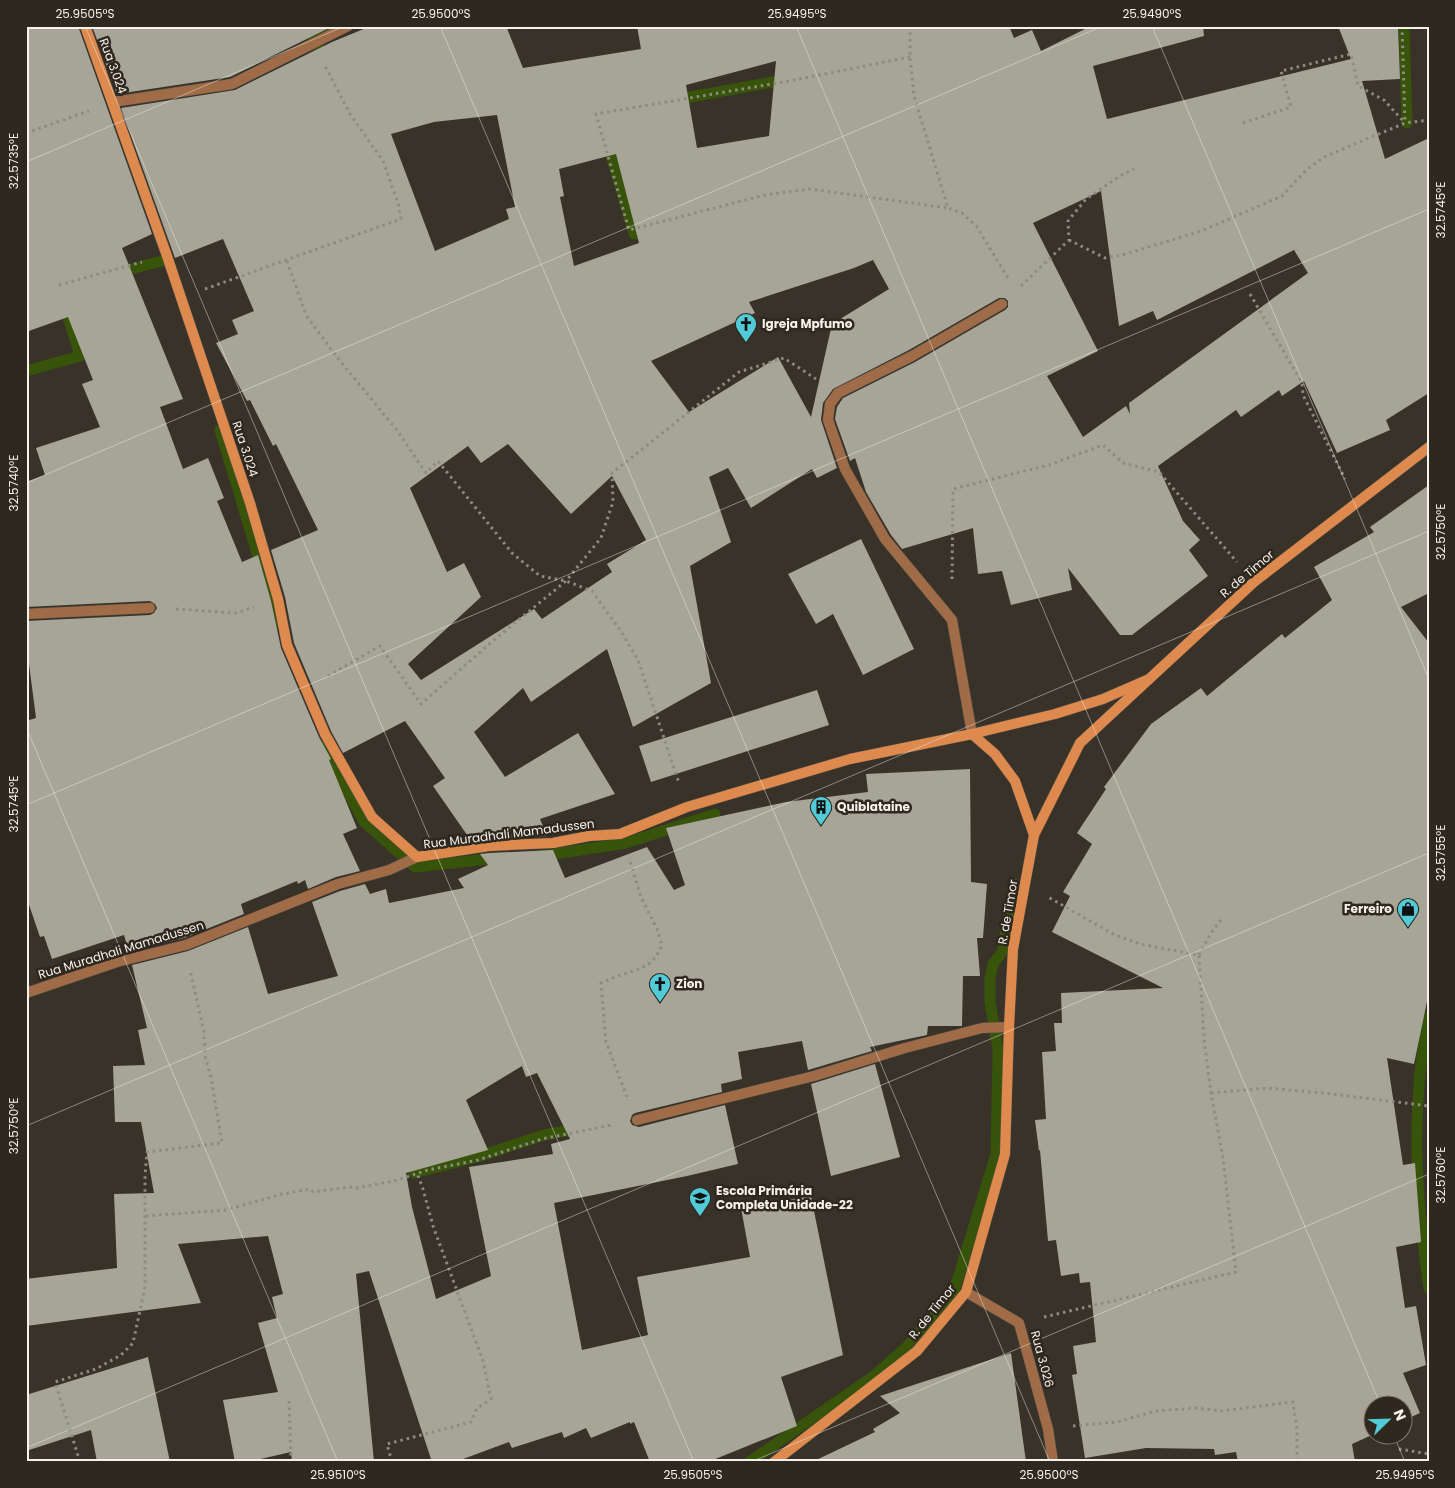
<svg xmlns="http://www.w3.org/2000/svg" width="1455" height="1488" font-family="Poppins,sans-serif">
	<rect width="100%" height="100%" fill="#383228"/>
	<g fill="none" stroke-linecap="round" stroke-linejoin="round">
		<!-- stream -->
		<g stroke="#37540a" stroke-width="11">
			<path d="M 1404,26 L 1407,123"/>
			<path d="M 326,62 L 312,36 L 334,26"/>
			<path d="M 690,97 L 789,79"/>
			<path d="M 607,141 L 634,234 L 651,233"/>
			<path d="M 115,273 L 166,260"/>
			<path d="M 26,371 L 80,356 L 64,303"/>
			<path d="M 220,430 L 272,603 L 275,624"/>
			<path d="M 324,747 L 364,822 L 415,867 L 498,858"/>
			<path d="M 541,856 L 626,843 L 715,814"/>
			<path d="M 1429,1016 C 1410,1105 1416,1199 1429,1288"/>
			<path d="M 414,1173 L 477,1157 L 544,1135 L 581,1128"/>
			<path d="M 749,1462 L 874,1376 L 907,1347 L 955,1288 L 996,1154 L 998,1050 L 990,1002 L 990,978 L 993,964 L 1002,952 L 1014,884"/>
		</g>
	</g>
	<!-- building -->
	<g fill="#a6a598" fill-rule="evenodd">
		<path d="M 26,26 L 78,26 L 152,234 L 122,248 L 183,399 L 160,407 L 183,469 L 208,458 L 224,498 L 217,501 L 242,562 L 258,555 L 271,601 L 281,648 L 319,737 L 331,759 L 329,760 L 357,828 L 343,834 L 360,871 L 336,877 L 308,889 L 305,880 L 298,884 L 297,881 L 241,904 L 244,914 L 184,938 L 129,952 L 124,935 L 52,959 L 44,936 L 40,937 L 26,896 L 26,721 L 36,718 L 26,641 L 26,621 L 150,615 L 154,613 L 157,608 L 155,604 L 150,601 L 26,607 L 26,482 L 45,475 L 36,448 L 100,427 L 82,384 L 93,380 L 68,317 L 26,332 Z"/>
		<path d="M 92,26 L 329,26 L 329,28 L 230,77 L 117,94 Z"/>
		<path d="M 371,26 L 506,26 L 523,68 L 641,49 L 637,26 L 1009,26 L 1014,38 L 1032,30 L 1041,51 L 1091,26 L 1203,26 L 1204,36 L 1093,66 L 1107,119 L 1351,59 L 1338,26 L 1398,26 L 1400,79 L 1362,81 L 1385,159 L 1429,138 L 1429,393 L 1386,420 L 1390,430 L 1337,453 L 1304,381 L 1282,396 L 1279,390 L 1241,417 L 1236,410 L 1158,466 L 1183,521 L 1200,540 L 1189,550 L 1208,576 L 1132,635 L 1120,635 L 1068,568 L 1072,590 L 1011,605 L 1002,571 L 978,574 L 973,528 L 902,549 L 891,535 L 866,492 L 855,458 L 850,461 L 835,419 L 837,407 L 843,398 L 915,362 L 1005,310 L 1008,307 L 1008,301 L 1005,298 L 999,298 L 909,350 L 833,389 L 823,403 L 821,420 L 837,468 L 817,478 L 812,469 L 751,508 L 728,468 L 709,477 L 731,542 L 690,566 L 711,683 L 633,727 L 607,649 L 531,702 L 523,688 L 474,732 L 505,777 L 578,733 L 615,794 L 540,819 L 547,836 L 489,839 L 472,842 L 433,786 L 445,778 L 405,721 L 343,753 L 331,731 L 294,643 L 285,597 L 271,550 L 318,530 L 276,444 L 273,446 L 250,400 L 247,401 L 216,343 L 238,334 L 232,320 L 254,311 L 223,239 L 175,258 L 121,108 L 235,90 L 332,42 ZM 776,61 L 769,136 L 697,148 L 686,85 ZM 497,115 L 515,207 L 506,209 L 509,219 L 435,251 L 391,134 L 434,122 ZM 616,154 L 639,243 L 574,266 L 560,197 L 564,196 L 559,169 ZM 1101,191 L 1119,326 L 1153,311 L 1157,320 L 1294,250 L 1308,273 L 1129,403 L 1130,414 L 1126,406 L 1083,437 L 1047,376 L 1098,351 L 1033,223 ZM 873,260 L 889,289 L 832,324 L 811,417 L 778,357 L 689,412 L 651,361 L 755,313 L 749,302 L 854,268 ZM 508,444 L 571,514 L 612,476 L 646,540 L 607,564 L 612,572 L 542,619 L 534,609 L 421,680 L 408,664 L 481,597 L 464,563 L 447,572 L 410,488 L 468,446 L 481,463 Z"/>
		<path d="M 1429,485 L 1429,593 L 1401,607 L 1429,643 L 1429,992 L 1414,1064 L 1387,1058 L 1403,1165 L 1415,1163 L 1421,1242 L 1396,1247 L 1405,1308 L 1416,1306 L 1426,1365 L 1403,1373 L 1420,1413 L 1402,1421 L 1402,1406 L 1372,1406 L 1372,1435 L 1352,1444 L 1355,1462 L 1238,1462 L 1236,1452 L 1215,1455 L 1214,1449 L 1146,1448 L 1085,1458 L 1072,1375 L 1077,1374 L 1073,1346 L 1096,1342 L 1090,1282 L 1080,1283 L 1079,1273 L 1061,1276 L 1056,1240 L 1048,1241 L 1040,1150 L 1039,1151 L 1035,1120 L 1046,1119 L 1042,1052 L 1056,1051 L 1054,1023 L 1062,1023 L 1061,993 L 1163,988 L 1052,932 L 1070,896 L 1063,892 L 1092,844 L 1077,833 L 1106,789 L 1104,787 L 1151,724 L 1201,688 L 1207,696 L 1282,634 L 1285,638 L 1332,600 L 1314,567 L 1374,532 L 1370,527 Z"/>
		<path d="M 861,539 L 914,649 L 863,675 L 833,614 L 816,624 L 788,574 Z"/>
		<path d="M 817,690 L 829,725 L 651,782 L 639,746 Z"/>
		<path d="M 970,769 L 971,882 L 987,884 L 983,938 L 977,938 L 980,976 L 963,976 L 962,1026 L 928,1026 L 927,1035 L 870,1047 L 872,1051 L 808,1070 L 802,1041 L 738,1052 L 742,1079 L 721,1084 L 722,1092 L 635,1113 L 632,1115 L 630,1121 L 632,1125 L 639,1127 L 725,1105 L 738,1164 L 687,1176 L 554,1203 L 582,1350 L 648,1335 L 637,1277 L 750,1257 L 741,1208 L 811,1196 L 843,1355 L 781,1377 L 797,1426 L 708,1462 L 650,1462 L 634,1422 L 630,1424 L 630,1422 L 591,1438 L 586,1428 L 564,1438 L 562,1432 L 512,1448 L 509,1442 L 455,1462 L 432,1462 L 369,1271 L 356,1274 L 374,1462 L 292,1462 L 291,1452 L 248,1462 L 235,1462 L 223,1400 L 278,1392 L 258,1323 L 277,1318 L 272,1297 L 283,1294 L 268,1236 L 178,1244 L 201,1303 L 26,1326 L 26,1279 L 117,1268 L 114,1194 L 154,1193 L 141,1122 L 115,1122 L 113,1066 L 145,1065 L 138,1030 L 147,1028 L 132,965 L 188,951 L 248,927 L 268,994 L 338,976 L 312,902 L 340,891 L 365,884 L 370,894 L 386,889 L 389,903 L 464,888 L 458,879 L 488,865 L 480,854 L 490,853 L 553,850 L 565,878 L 647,847 L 674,890 L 685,885 L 666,828 L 786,802 L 868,792 L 866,774 ZM 522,1066 L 526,1077 L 537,1073 L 570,1139 L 551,1144 L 553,1154 L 469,1167 L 491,1276 L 436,1299 L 412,1207 L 406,1173 L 488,1150 L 466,1100 Z"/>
		<path d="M 875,1064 L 900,1157 L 831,1176 L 811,1084 Z"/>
		<path d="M 1011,1353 L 1026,1462 L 812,1462 L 875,1432 L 873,1429 L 900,1413 L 880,1396 Z"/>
		<path d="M 148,1357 L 170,1462 L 97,1462 L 91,1430 L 26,1451 L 26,1395 Z"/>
	</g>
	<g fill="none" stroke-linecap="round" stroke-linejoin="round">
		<!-- street casing -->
		<g stroke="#565147" stroke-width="11">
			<g id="street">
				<path d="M 113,102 L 232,84 L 348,26"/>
				<path d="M 26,614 L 150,608"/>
				<path d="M 972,734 L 952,620 L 885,539 L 845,469 L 828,420 L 830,404 L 838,393 L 912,356 L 1002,304"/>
				<path d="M 26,993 L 117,962 L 186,945 L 338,884 L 389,870 L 417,857"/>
				<path d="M 637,1120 L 814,1076 L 905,1048 L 982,1028 L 1009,1027"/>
				<path d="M 966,1292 L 1019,1323 L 1048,1429 L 1053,1462"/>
			</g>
		</g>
		<!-- secondary casing -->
		<g stroke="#565147" stroke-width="11">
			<g id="secondary">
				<path d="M 85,26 L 167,256 L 250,503 L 278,599 L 287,645 L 325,734 L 372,817 L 417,857 L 489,846 L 553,843 L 589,836 L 620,834 L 687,807 L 850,759 L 972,734 L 1055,714 L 1103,699 L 1149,679"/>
				<path d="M 972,734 L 995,754 L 1015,781 L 1034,835"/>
				<path d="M 774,1462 L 917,1351 L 966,1292 L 1005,1154 L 1009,1027 L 1013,949 L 1034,835 L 1080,743 L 1254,582 L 1429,447"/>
			</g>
		</g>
		<!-- path -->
		<g stroke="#8f8a81" stroke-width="3" stroke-dasharray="2.5 4" stroke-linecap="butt">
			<path d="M 910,26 L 910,57 L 914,96 L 948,208 L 962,213 L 977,227 L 1008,278"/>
			<path d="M 1402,26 L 1405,123"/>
			<path d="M 910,57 L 789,81 L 596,114 L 629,230 L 765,195 L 810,189 L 948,208"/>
			<path d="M 1243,123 L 1291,107 L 1281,71 L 1351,54 L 1358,86 L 1384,100 L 1405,123"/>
			<path d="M 26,133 L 89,111"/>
			<path d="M 1069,240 L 1105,258 L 1122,255 L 1201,231 L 1282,196 L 1306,170 L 1326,156 L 1405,123 L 1429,120"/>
			<path d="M 287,261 L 306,315 L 336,356 L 396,429 L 426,473 L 438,461 L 512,553 L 540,576 L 566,581 L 592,591 L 620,630 L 638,660 L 679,783"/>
			<path d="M 59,285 L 142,262"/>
			<path d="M 1021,286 L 1069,240 L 1068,221 L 1086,199 L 1120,176 L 1134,169"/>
			<path d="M 205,289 L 401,219 L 398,203 L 383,161 L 350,114 L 325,66"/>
			<path d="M 1250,294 L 1302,383 L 1303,395 L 1345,479"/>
			<path d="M 952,579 L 953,489 L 1049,465 L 1103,445 L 1123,463 L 1159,472 L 1237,562"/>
			<path d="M 176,609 L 236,613 L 254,607"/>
			<path d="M 328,676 L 380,646 L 421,704 L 494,640 L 566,581 L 601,538 L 613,502 L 612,473 L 739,372 L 784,358 L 816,379"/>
			<path d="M 1199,955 L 1211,933 L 1223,917"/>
			<path d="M 1211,1093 L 1267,1088 L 1323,1093 L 1429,1106"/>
			<path d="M 627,1097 L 606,1042 L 601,983 C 609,980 616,976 624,974 C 645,967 652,966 662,946 L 657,929 L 641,897 L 629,858"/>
			<path d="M 146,1216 L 226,1210 L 282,1194 L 310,1189 L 313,1192 L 349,1187 L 356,1188 L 394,1181 L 428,1170 L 478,1160 L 542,1139 L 612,1125"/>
			<path d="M 1044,1317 L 1236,1272 L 1223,1158 L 1211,1093 L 1204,1039 L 1199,955 L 1140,944 L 1113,934 L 1048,897"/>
			<path d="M 289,1401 L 291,1462"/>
			<path d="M 1073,1426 L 1117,1422 L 1155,1411 L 1198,1408 L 1221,1411 L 1293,1402 L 1297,1430 L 1297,1462"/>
			<path d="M 1399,1449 L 1429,1454"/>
			<path d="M 80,1462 L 55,1382 L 96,1369 L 121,1355 L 133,1343 L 145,1287 L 145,1176 L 147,1152 L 222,1143 L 211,1077 L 205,1056 L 204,1032 L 190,970"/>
			<path d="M 392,1462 L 387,1444 L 471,1422 L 477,1408 L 491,1399 L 483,1361 L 433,1226 L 423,1189 L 417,1173"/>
		</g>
		<!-- street -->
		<use href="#street" stroke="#a06b47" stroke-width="10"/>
		<!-- secondary -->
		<use href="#secondary" stroke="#de894e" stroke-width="10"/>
	</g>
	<!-- ticks -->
	<path fill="none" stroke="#f5f1eb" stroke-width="1" stroke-opacity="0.45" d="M 85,26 L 694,1462M 440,26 L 1050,1462M 796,26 L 1381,1406M 1152,26 L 1429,679M 26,162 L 345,26M 26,483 L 1103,26M 26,727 L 338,1462M 26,805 L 1429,209M 26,1126 L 1429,531M 1394,1436 L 1405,1462M 26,1448 L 1429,853M 751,1462 L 1429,1174"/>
	<!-- icons -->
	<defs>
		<g id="church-pin" transform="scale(1.125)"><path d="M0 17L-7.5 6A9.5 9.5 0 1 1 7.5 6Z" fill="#52cbd8" stroke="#2e281e"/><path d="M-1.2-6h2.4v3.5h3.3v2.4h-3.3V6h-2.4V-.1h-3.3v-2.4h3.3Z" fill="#111"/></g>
		<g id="building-pin" transform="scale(1.125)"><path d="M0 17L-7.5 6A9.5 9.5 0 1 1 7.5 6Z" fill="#52cbd8" stroke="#2e281e"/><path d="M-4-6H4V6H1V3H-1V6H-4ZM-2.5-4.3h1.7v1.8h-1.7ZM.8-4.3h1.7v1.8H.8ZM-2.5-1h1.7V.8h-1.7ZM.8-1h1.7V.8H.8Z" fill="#111"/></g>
		<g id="shop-pin" transform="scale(1.125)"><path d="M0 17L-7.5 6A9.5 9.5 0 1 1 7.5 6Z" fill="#52cbd8" stroke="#2e281e"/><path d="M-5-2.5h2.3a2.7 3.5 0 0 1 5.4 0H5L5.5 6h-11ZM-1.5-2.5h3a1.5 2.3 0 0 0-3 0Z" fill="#111"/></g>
		<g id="school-pin" transform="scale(1.125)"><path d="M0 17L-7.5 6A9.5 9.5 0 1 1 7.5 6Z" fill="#52cbd8" stroke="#2e281e"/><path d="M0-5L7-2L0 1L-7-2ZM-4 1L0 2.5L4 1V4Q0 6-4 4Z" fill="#111"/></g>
	</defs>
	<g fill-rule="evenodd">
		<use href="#church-pin" x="746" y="324"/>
		<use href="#building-pin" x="821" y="807"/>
		<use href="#shop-pin" x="1408" y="909"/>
		<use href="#church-pin" x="660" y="984"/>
		<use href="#school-pin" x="700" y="1198"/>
	</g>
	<g text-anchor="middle" stroke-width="5" stroke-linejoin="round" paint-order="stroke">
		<!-- street labels -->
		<g font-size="12" fill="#f5f1eb" stroke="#2e281e">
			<text transform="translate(113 66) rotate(70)" y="4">Rua 3.024</text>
			<text transform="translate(245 449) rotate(72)" y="4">Rua 3.024</text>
			<text transform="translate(1247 574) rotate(-40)" y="4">R. de Timor</text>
			<text transform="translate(509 834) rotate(-7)" y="4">Rua Muradhali Mamadussen</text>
			<text transform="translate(1008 912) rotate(-80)" y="4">R. de Timor</text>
			<text transform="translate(121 950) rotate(-17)" y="4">Rua Muradhali Mamadussen</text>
			<text transform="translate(932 1312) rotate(-51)" y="4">R. de Timor</text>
			<text transform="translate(1042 1359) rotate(75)" y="4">Rua 3.026</text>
		</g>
		<!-- poi labels -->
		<g font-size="12" font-weight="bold" fill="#f5f1eb" stroke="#2e281e" text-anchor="start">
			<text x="762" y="328">Igreja Mpfumo</text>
			<text x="837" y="811">Quiblataine</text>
			<text x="1392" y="913" text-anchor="end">Ferreiro</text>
			<text x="676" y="988">Zion</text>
			<text x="716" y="1195">Escola Primária<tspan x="716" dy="14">Completa Unidade-22</tspan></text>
		</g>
	</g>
	<!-- border -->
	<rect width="1455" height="1488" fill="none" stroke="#2e281e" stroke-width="55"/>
	<!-- north arrow -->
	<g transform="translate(1388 1420) rotate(67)"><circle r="24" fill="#2e281e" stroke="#7e7870"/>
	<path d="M0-4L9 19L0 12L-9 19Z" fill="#52cbd8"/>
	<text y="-8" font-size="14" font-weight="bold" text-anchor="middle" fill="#f5f1eb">N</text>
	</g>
	<rect x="28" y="28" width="1400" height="1432" fill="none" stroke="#f5f1eb" stroke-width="2"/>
	<g font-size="12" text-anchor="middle" fill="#f5f1eb">
		<text x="85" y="18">25.9505°S</text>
		<text x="441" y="18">25.9500°S</text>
		<text x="797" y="18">25.9495°S</text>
		<text x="1152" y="18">25.9490°S</text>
		<text transform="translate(14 161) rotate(-90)" y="4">32.5735°E</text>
		<text transform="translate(1441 210) rotate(-90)" y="4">32.5745°E</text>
		<text transform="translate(14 483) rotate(-90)" y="4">32.5740°E</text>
		<text transform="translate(1441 532) rotate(-90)" y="4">32.5750°E</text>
		<text transform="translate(14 804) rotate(-90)" y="4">32.5745°E</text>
		<text transform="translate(1441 853) rotate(-90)" y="4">32.5755°E</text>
		<text transform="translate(14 1126) rotate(-90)" y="4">32.5750°E</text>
		<text transform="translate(1441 1175) rotate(-90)" y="4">32.5760°E</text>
		<text x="338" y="1479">25.9510°S</text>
		<text x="693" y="1479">25.9505°S</text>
		<text x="1049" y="1479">25.9500°S</text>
		<text x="1405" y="1479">25.9495°S</text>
	</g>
</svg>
